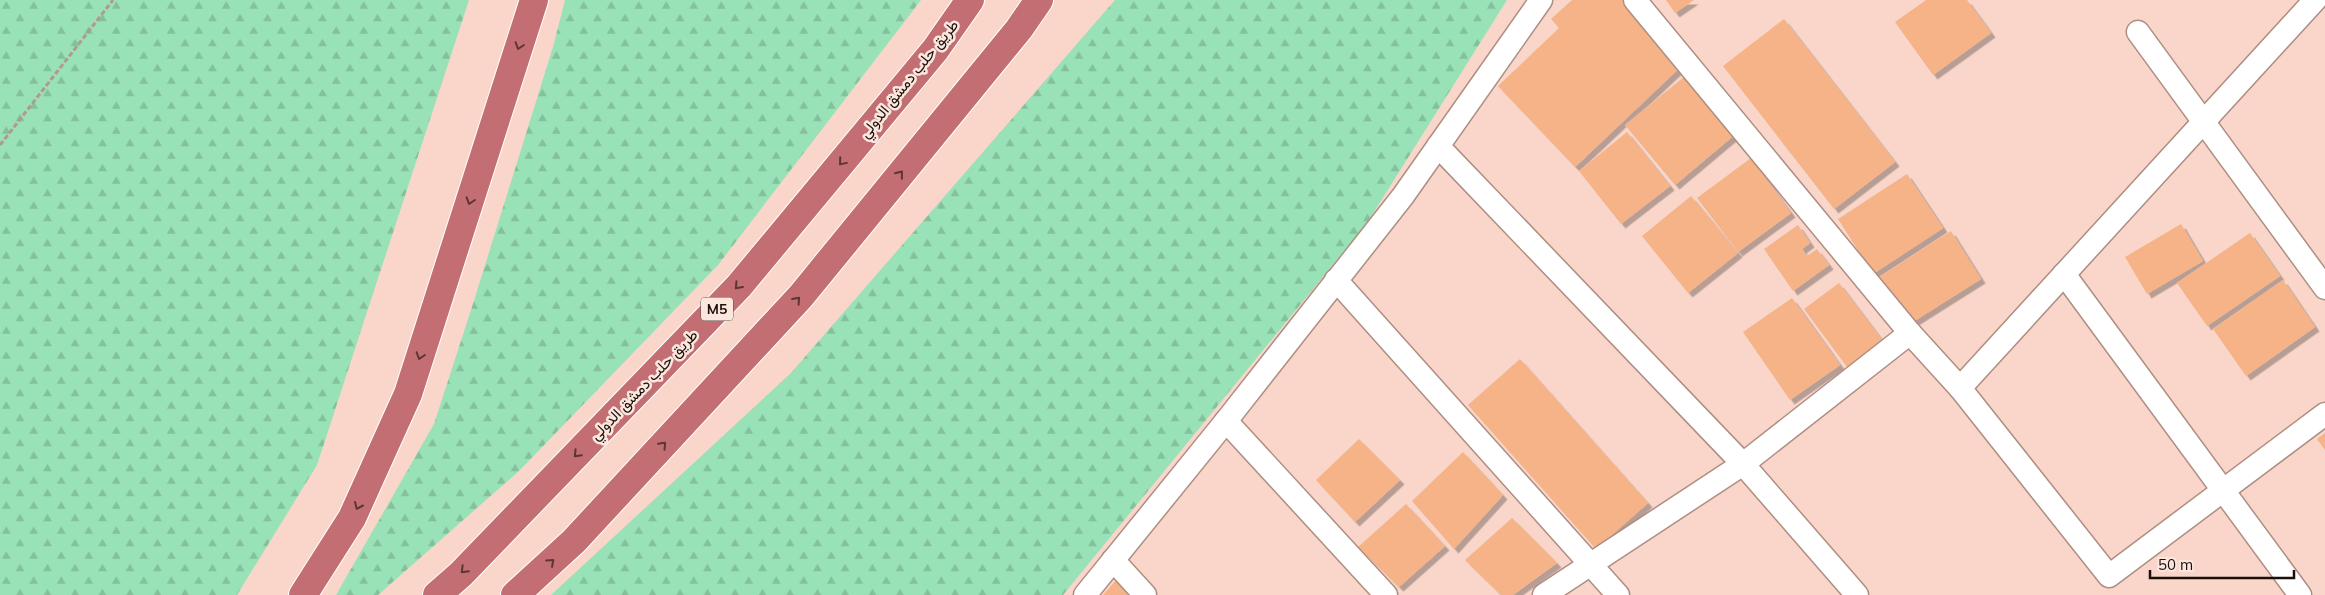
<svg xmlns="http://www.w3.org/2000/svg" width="2325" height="595" font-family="Mulish,Vazirmatn,sans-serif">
	<defs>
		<pattern id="forest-firs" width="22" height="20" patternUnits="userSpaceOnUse" patternTransform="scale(1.25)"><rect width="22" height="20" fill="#99e1b7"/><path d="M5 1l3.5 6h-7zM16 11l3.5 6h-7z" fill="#83c09c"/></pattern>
		<filter id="shadow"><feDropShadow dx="4.5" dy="4.5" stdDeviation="0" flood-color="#0004"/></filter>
	</defs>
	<rect width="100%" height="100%" fill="#f9d6c9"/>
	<!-- forest -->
	<g fill="url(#forest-firs)">
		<path d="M 0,0 L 469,0 L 317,465 L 237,595 L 0,595 Z"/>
		<path d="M 565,0 L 921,0 L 718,265 L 519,471 L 378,595 L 336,595 L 434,424 L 472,307 L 553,47 Z"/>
		<path d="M 1115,0 L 1507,0 L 1367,223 L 1063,595 L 551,595 L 791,373 Z"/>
	</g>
	<!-- building -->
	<g fill="#f5b387" filter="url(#shadow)">
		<path d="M 1572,0 L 1635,0 L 1690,58 L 1575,167 L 1498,86 L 1559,28 L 1551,19 Z"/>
		<path d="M 1666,0 L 1694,0 L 1675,13 Z"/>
		<path d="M 1926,0 L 1967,0 L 1991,33 L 1933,75 L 1895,22 Z"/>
		<path d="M 1784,19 L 1895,162 L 1834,209 L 1723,66 Z"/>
		<path d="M 1695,68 L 1744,127 L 1675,185 L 1625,125 Z"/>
		<path d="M 1627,132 L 1670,186 L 1621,224 L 1579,171 Z"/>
		<path d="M 1751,158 L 1791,213 L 1738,252 L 1697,198 Z"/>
		<path d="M 1907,174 L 1943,228 L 1873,274 L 1838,219 Z"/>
		<path d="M 1691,196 L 1738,253 L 1688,293 L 1642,236 Z"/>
		<path d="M 2181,224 L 2203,261 L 2147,294 L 2125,257 Z"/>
		<path d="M 1798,225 L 1810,243 L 1802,249 L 1807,256 L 1817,249 L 1829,265 L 1793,291 L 1764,249 Z"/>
		<path d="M 1951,231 L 1981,279 L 1908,325 L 1879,277 Z"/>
		<path d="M 2250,233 L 2280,276 L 2207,326 L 2177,283 Z"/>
		<path d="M 2283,280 L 2315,327 L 2246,376 L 2213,329 Z"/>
		<path d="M 1839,283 L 1885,344 L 1850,371 L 1804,309 Z"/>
		<path d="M 1792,298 L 1840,365 L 1790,400 L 1743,332 Z"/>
		<path d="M 1520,359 L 1648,503 L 1596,549 L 1468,405 Z"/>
		<path d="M 2325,433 L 2325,450 L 2317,439 Z"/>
		<path d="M 1359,439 L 1400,480 L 1355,522 L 1316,480 Z"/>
		<path d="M 1463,452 L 1503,495 L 1454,549 L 1412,501 Z"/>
		<path d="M 1406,504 L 1445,546 L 1399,587 L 1358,547 Z"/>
		<path d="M 1512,518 L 1557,563 L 1513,595 L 1501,595 L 1465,560 Z"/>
		<path d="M 1116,580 L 1131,595 L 1103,595 Z"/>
	</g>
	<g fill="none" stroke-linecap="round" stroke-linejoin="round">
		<!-- minor casing -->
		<g stroke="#ae8e82" stroke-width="25">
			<g id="minor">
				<path d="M 1635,0 L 1910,333"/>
				<path d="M 2138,32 L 2325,288"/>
				<path d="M 1438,146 L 1743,464 L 1857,595"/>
				<path d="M 2064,274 L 2300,595"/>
				<path d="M 1336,280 L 1618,595"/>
				<path d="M 1960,388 L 2109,576 L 2325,414"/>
				<path d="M 1226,421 L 1386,595"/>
				<path d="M 1113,560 L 1145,595"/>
				<path d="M 1085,595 L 1226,421 L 1403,196 L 1541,0"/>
				<path d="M 1544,595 L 1743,464 L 1910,333 L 1960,388 L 2315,0"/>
			</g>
		</g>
		<!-- highway casing -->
		<g stroke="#fff" stroke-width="30">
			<g id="highway">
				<path d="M 303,595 L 352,518 L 408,394 L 534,0"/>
				<path d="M 437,595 L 461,574 L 739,286 L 935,50 L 970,0"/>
				<path d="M 515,595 L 574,541 L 801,296 L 1019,29 L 1039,0"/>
			</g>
		</g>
		<!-- path -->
		<path stroke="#b3988d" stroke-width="3" stroke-dasharray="5 2.5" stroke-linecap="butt" d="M 0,145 L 113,0"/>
		<!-- minor -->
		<use href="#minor" stroke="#fff" stroke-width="22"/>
		<!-- highway -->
		<use href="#highway" stroke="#c26e73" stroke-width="28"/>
	</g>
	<!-- one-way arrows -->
	<defs><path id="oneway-chevron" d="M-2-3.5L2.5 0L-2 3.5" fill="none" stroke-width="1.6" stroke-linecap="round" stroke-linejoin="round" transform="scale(1.25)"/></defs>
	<g stroke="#5d3534">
		<use href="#oneway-chevron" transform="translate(519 46) rotate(108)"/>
		<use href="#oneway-chevron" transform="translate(842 162) rotate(130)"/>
		<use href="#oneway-chevron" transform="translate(900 174) rotate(-51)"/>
		<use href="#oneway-chevron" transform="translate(470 201) rotate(108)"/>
		<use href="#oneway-chevron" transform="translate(738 286) rotate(132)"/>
		<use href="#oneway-chevron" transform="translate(797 300) rotate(-48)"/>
		<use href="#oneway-chevron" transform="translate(420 356) rotate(108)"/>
		<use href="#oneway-chevron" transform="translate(663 445) rotate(-47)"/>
		<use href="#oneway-chevron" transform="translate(577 454) rotate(134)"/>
		<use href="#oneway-chevron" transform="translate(358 506) rotate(114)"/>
		<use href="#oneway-chevron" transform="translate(551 562) rotate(-42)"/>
		<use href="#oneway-chevron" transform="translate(464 570) rotate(135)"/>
	</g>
	<g text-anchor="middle" stroke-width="5" stroke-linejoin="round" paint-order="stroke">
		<!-- shield labels -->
		<rect fill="#fce7df" stroke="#5e504a" stroke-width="1" x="701" y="297.5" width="32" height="23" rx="4"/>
		<g font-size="14" font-weight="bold" fill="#1a0f0a">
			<text x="717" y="314">M5</text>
		</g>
		<!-- street labels -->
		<g font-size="15" fill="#1a0f0a" stroke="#fce7df">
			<text transform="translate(909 79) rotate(-51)" y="5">طريق حلب دمشق الدولي</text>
			<text transform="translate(644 385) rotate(-46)" y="5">طريق حلب دمشق الدولي</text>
		</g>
	</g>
	<!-- scale -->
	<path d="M2150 570v8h144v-8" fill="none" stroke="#1a0f0a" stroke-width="2.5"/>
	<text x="2158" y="570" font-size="15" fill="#1a0f0a" stroke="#fce7df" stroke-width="4" paint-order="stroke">50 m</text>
</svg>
